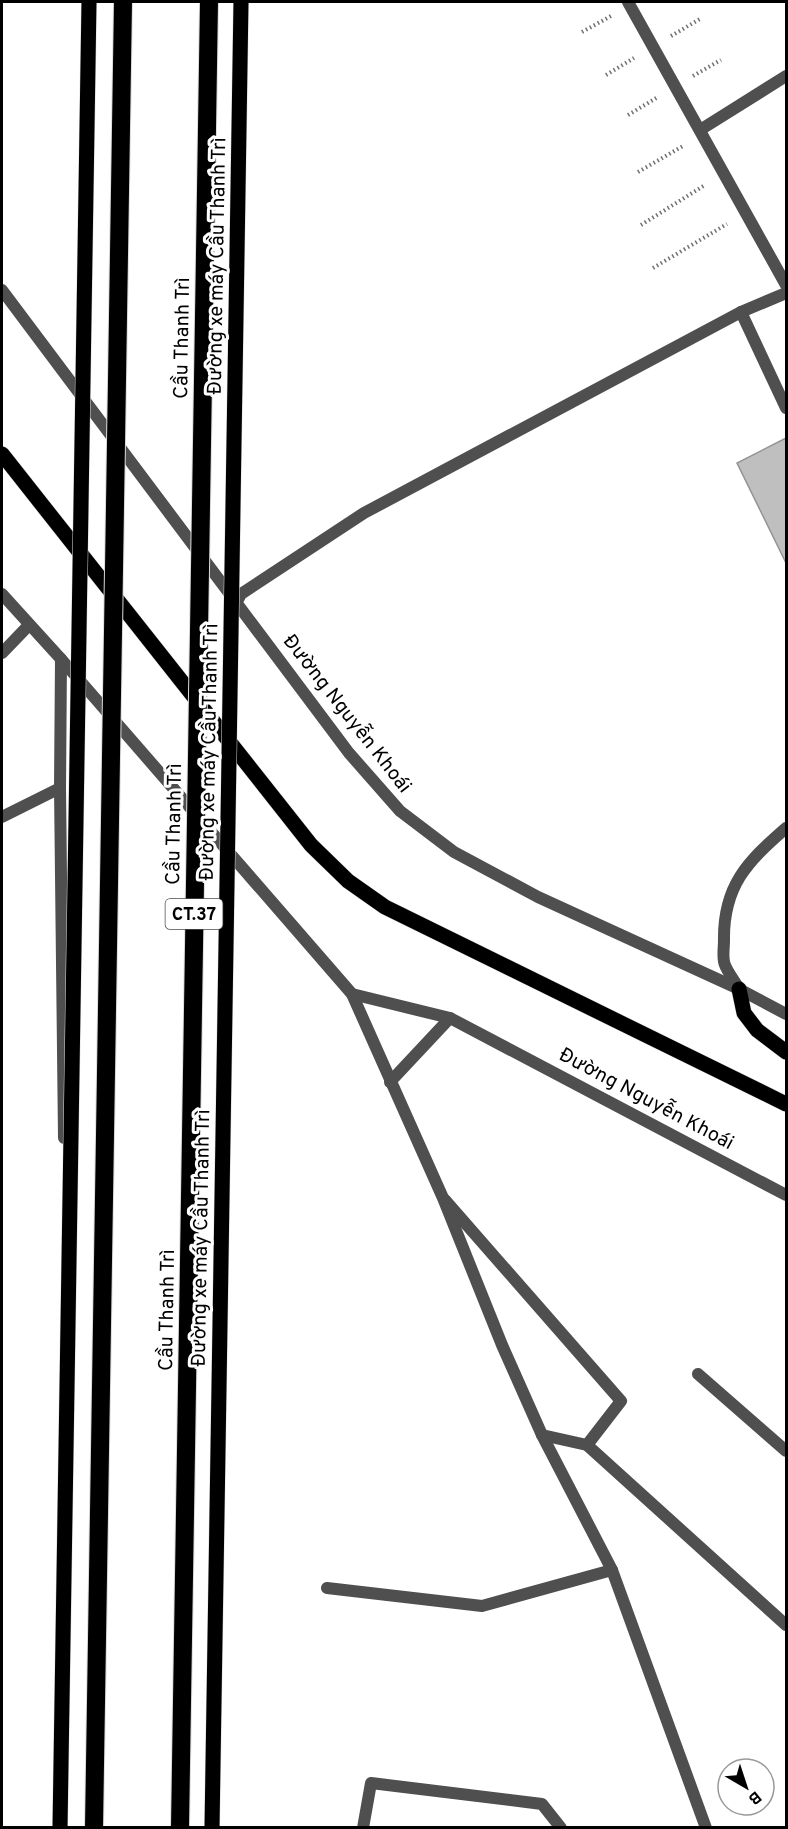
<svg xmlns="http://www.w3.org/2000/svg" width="788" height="1829" font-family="Overpass,sans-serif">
	<rect width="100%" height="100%" fill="#fff"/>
	<!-- building -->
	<path fill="#bfbfbf" stroke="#939393" stroke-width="1.5" d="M 786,438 L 786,563 L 737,463 Z"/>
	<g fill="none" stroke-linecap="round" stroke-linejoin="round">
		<!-- primary casing -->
		<g stroke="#dbdbdb" stroke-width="16">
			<g id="primary">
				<path d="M 2,454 L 311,845 L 348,881 L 385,907 L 786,1104"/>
				<path d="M 739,989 L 744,1013 L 757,1030 L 786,1052"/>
			</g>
		</g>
		<!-- path -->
		<g stroke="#717171" stroke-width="4" stroke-dasharray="1.5 3" stroke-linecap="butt">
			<path d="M 582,32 L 611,16"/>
			<path d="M 671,36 L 700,19"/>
			<path d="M 606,75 L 634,58"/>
			<path d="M 693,76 L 721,60"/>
			<path d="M 628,115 L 658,97"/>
			<path d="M 638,172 L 683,146"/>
			<path d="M 641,225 L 705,185"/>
			<path d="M 653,268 L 727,224"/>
		</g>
		<!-- service -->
		<g stroke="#4f4f4f" stroke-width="12">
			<path d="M 628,2 L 786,285"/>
			<path d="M 700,130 L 786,76"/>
			<path d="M 741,312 L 786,408"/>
			<path d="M 236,603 L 241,594 L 364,513 L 741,312 L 786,293"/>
			<path d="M 739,989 C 735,981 728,973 725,965 C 722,958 724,948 724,941 C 723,886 747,862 786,828"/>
			<path d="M 445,1200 L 621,1401 L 587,1445"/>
			<path d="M 542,1435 L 587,1445 L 786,1625"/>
			<path d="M 327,1588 L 482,1606 L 612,1570"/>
			<path d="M 363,1828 L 371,1783 L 542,1804 L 561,1828"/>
		</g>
		<!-- minor -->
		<g stroke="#4f4f4f" stroke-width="12">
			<path d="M 2,594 L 61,659 L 352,994 L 443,1198 L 502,1345 L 542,1435 L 612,1570 L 706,1828"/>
			<path d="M 2,653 L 29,625"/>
			<path d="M 61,659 L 60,788 L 64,1138"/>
			<path d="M 2,817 L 60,788"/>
			<path d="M 352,994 L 450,1018 L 786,1195"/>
			<path d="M 390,1082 L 450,1018"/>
			<path d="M 698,1374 L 786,1451"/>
		</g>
		<!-- tertiary -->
		<path stroke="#4f4f4f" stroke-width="12" d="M 2,290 L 349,753 L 400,811 L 454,852 L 538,897 L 739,989 L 786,1014"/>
		<!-- primary -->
		<use href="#primary" stroke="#000" stroke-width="15"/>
		<!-- primary-bridge casing -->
		<g stroke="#dbdbdb" stroke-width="16" stroke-linecap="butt">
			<g id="primary-bridge">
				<path d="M 60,1828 L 89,2"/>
				<path d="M 212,1828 L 241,2"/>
			</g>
		</g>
		<!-- motorway-bridge casing -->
		<g stroke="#dbdbdb" stroke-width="20" stroke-linecap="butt">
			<g id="motorway-bridge">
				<path d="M 94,1828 L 123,2"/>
				<path d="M 180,1828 L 209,2"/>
			</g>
		</g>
		<!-- primary-bridge -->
		<use href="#primary-bridge" stroke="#000" stroke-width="15"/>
		<!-- motorway-bridge -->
		<use href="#motorway-bridge" stroke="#000" stroke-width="18"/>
	</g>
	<g text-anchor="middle" stroke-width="6" stroke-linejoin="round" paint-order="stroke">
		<!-- shield labels -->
		<rect fill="#fff" stroke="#4c4c4c" stroke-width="1.5" x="165.5" y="899" width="57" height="30" rx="4.5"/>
		<g font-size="18" font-weight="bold" fill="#000">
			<text x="194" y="920">CT.37</text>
		</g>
		<!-- street labels -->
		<g font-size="20" fill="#000" stroke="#fff">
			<text transform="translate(216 266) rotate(-89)" y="7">Đường xe máy Cầu Thanh Trì</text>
			<text transform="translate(181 338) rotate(-89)" y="7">Cầu Thanh Trì</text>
			<text transform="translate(348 713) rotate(52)" y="7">Đường Nguyễn Khoái</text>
			<text transform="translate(208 752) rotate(-89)" y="7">Đường xe máy Cầu Thanh Trì</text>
			<text transform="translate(173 824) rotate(-89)" y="7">Cầu Thanh Trì</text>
			<text transform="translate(647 1098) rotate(28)" y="7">Đường Nguyễn Khoái</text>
			<text transform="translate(200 1238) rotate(-89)" y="7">Đường xe máy Cầu Thanh Trì</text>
			<text transform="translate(166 1310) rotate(-89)" y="7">Cầu Thanh Trì</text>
		</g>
	</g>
	<!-- border -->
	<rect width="788" height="1829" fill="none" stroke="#000000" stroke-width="6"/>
	<!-- north arrow -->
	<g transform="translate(746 1787) rotate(141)"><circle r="28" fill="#ffffff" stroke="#999999" stroke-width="1.5"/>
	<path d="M0-4.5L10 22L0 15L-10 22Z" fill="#000000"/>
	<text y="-9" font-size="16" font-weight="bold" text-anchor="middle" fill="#000000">B</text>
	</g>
</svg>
